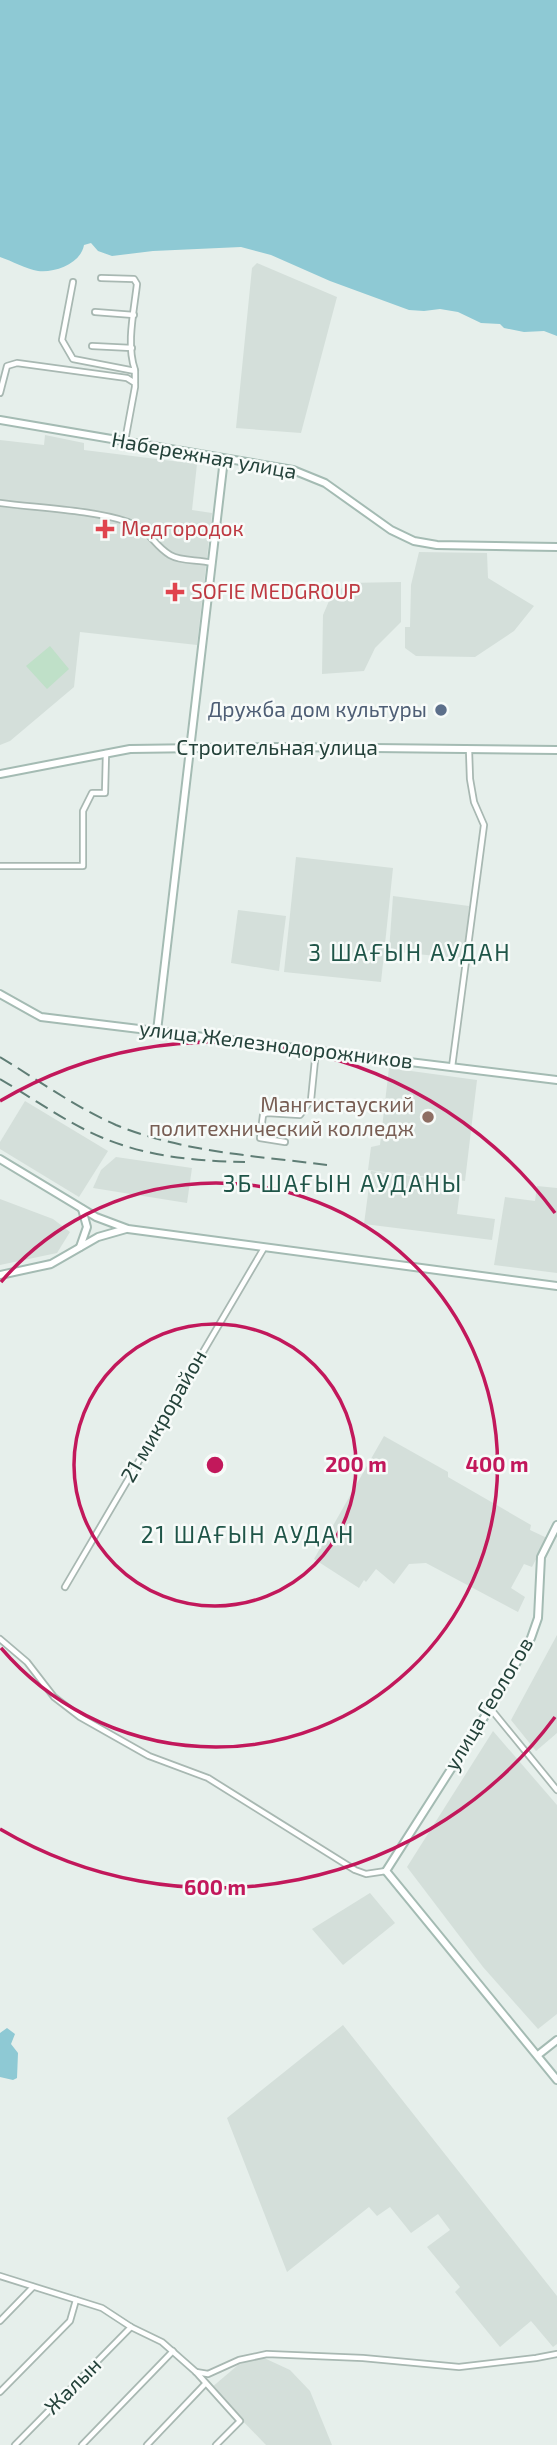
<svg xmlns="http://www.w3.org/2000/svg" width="557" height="2445" font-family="'Exo 2',sans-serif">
	<rect width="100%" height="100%" fill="#e6efeb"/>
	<!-- built -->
	<g fill="#d4dfda">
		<path d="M 257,263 L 337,297 L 301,433 L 236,428 L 252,268 Z"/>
		<path d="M 45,435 L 84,443 L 84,450 L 197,464 L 192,510 L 212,513 L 197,645 L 80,632 L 74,687 L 10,741 L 0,745 L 0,440 L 44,445 Z"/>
		<path d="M 419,552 L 487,553 L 488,578 L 534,606 L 514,631 L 475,657 L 416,656 L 405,648 L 405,627 L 410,627 L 411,585 Z"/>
		<path d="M 401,582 L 401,622 L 375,648 L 364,671 L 322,674 L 323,615 L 329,601 L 347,583 Z"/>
		<path d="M 296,857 L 393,868 L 381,982 L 284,972 Z"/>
		<path d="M 393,896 L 469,906 L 464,959 L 389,951 Z"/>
		<path d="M 238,910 L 286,916 L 279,971 L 231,963 Z"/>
		<path d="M 389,1068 L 477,1080 L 465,1181 L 368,1170 L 371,1147 L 380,1145 Z"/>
		<path d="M 25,1101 L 108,1151 L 79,1197 L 0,1149 L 0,1142 Z"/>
		<path d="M 116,1157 L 192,1168 L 187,1203 L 93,1188 L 101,1170 Z"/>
		<path d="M 371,1171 L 461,1182 L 457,1214 L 495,1219 L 492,1240 L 364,1224 Z"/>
		<path d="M 537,1186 L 557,1188 L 557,1273 L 494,1265 L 505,1197 L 535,1201 Z"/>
		<path d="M 0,1199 L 53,1219 L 70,1232 L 57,1253 L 0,1265 Z"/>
		<path d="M 384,1436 L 448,1472 L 448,1477 L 531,1525 L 530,1530 L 547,1538 L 532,1567 L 524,1564 L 511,1588 L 525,1597 L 518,1612 L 426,1563 L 409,1564 L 394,1584 L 376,1569 L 366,1582 L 364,1580 L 359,1588 L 314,1559 Z"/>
		<path d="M 557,1635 L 557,1733 L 536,1751 L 511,1720 Z"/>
		<path d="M 493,1731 L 557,1805 L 557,2014 L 538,2029 L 483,1967 L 407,1867 Z"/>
		<path d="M 370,1893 L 395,1923 L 343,1965 L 312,1929 Z"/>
		<path d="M 343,2025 L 557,2296 L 557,2344 L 553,2347 L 531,2321 L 500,2347 L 455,2292 L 460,2287 L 427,2247 L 450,2230 L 438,2214 L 411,2233 L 390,2207 L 377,2216 L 369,2207 L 287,2272 L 227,2118 Z"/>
		<path d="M 262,2357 L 290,2370 L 310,2391 L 332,2445 L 266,2445 L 211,2388 L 238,2365 Z"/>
	</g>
	<!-- green -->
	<path fill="#bfe0c8" d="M 50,646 L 69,669 L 47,689 L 26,666 Z"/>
	<!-- water -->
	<g fill="#8ec9d4">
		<path d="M 0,0 L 557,0 L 557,336 L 544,331 L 524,332 L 504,328 L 500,324 L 481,323 L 458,312 L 440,309 L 424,311 L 409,310 L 330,281 L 271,255 L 241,247 L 153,251 L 112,256 L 98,251 L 91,243 L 84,245 C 81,263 56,273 38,271 C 26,269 12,261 0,257 Z"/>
		<path d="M 7,2028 L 15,2034 L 11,2044 L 18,2053 L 17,2078 L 13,2080 L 0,2077 L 0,2033 Z"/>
	</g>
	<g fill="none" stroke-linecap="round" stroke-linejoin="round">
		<!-- street casing -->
		<g stroke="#a8b8b2" stroke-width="8">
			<g id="street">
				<path d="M 101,278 L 134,279 L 137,284 C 134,311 126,345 135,370"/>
				<path d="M 73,282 L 62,340 L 73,359 L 135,371 L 135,382"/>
				<path d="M 95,312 L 134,315"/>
				<path d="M 92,346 L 132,348"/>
				<path d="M 0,393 L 7,366 L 17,363 L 127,378 L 135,383 L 135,387 L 125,441"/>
				<path d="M 0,503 C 38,508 93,510 128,522 C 151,530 152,544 170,555 C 182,562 198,559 212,563"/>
				<path d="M 0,866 L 83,866 L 83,811 L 92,793 L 105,793 L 106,753"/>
				<path d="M 452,1067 L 484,825 L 474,802 L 470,779 L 469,750"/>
				<path d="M 285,1142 L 260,1138 L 263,1115 L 267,1113 L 300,1115 L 311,1100 L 316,1050"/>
				<path d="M 65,1587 L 264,1248"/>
				<path d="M 0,1639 L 27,1662 L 54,1697 L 80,1717 L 149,1756 L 208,1778 L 355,1870 L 366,1874 L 386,1871"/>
				<path d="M 490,1708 L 557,1790"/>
				<path d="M 0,2276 L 102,2308 L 131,2327 L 162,2342 L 196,2372 L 240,2421 L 216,2445"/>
				<path d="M 0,2321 L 33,2287"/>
				<path d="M 196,2372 L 208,2374 L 239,2360 L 267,2354 L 363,2358 L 459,2367 L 536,2358 L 557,2354"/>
				<path d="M 0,2392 L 70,2321 L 76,2300"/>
				<path d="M 15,2445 L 131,2327"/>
				<path d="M 82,2445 L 173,2351"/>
				<path d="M 147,2445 L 205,2384"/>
			</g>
		</g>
		<!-- secondary casing -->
		<g stroke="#a4bbb3" stroke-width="10">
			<g id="secondary">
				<path d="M 0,420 L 293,470 L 325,483 L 391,530 L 414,541 L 437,545 L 557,547"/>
				<path d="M 0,774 L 130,749 L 282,747 L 557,750"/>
				<path d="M 0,994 L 41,1017 L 557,1080"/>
				<path d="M 157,1031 L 224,459"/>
				<path d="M 0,1159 L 96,1217 L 128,1229 L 557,1286"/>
				<path d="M 80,1247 L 87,1227 L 82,1209"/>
				<path d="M 0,1275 L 51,1264 L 98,1237 L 126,1229"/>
				<path d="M 557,1525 L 541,1557 L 538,1618 L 531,1638 L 490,1708 L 386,1871 L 557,2080"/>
				<path d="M 538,2055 L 557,2040"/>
			</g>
		</g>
		<!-- street -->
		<use href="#street" stroke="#fff" stroke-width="4.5"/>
		<!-- secondary -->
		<use href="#secondary" stroke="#fff" stroke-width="6"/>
		<!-- rail -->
		<g stroke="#5f7d75" stroke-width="2" stroke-dasharray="14 7" stroke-linecap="butt">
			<path d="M 0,1057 C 38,1080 75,1107 116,1125 C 182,1152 257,1156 327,1165"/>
			<path d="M 0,1079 C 34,1099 67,1123 103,1138 C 149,1157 196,1161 245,1162"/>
		</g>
	</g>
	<!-- distance rings -->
	<g fill="none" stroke="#c2185b" stroke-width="3.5">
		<circle cx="215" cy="1465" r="141"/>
		<path d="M1 1282A282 282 0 1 1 1 1648"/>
		<path d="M555 1717A423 423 0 0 1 0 1829M0 1101A423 423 0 0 1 555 1213"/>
	</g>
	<!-- markers -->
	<g fill="#e0444e" stroke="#f7fbf9" stroke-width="2.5">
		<path d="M101.5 518.5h7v7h7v7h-7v7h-7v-7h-7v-7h7z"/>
		<path d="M171.5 581.5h7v7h7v7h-7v7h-7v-7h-7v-7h7z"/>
	</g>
	<circle fill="#5c6f8a" stroke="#f7fbf9" stroke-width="2.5" cx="441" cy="710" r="7"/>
	<circle fill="#8d6e63" stroke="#f7fbf9" stroke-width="2.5" cx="428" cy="1117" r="7"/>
	<g text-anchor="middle" stroke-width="5" stroke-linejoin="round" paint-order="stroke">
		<!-- street labels -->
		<g font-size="21" fill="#24423a" stroke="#f7fbf9">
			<text transform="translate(204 456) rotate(10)" y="7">Набережная улица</text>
			<text x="277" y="755">Строительная улица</text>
			<text transform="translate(276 1045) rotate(7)" y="7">улица Железнодорожников</text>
			<text transform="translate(164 1416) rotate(-60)" y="7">21 микрорайон</text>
			<text transform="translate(489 1704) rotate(-59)" y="7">улица Геологов</text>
			<text transform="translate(73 2386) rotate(-45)" y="7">Жалын</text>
		</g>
		<!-- health labels -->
		<g font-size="21" fill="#be3a42" stroke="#f7fbf9" text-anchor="start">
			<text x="121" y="536">Медгородок</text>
			<text x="191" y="599">SOFIE MEDGROUP</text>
		</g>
		<!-- service labels -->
		<g font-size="21" fill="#4e5e75" stroke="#f7fbf9" text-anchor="end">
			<text x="427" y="717">Дружба дом культуры</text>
		</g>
		<!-- education labels -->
		<g font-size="21" fill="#785e54" stroke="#f7fbf9" text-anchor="end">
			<text x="414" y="1112">Мангистауский<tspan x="414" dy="24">политехнический колледж</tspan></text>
		</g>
		<!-- neighbourhood labels -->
		<g font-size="23" letter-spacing="2" fill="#1f5548" stroke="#f7fbf9">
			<text x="410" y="961">3 ШАҒЫН АУДАН</text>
			<text x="343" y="1192">3Б ШАҒЫН АУДАНЫ</text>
			<text x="248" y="1543">21 ШАҒЫН АУДАН</text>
		</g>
	</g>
	<circle cx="215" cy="1465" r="10" fill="#c2185b" stroke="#f7fbf9" stroke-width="3.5"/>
	<g font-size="21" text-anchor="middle" font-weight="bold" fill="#c2185b" stroke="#f7fbf9" stroke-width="5" stroke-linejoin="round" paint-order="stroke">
		<text x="356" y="1472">200 m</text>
		<text x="497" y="1472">400 m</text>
		<text x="215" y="1895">600 m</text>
	</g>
</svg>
